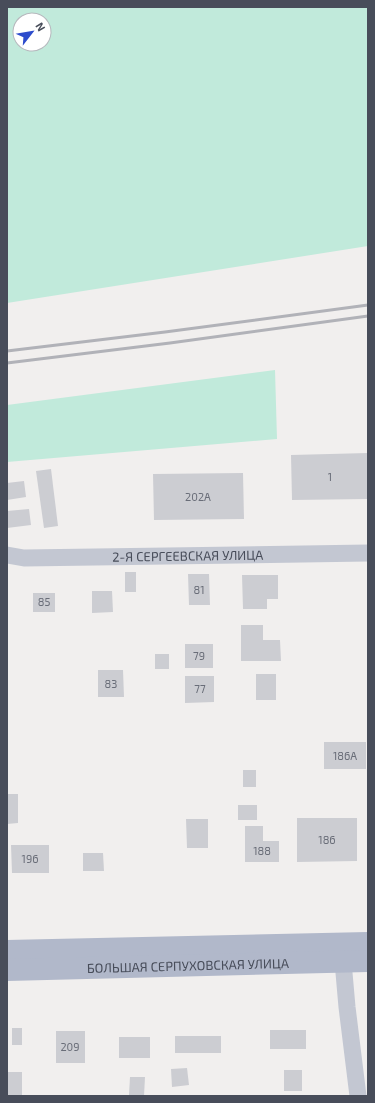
<svg xmlns="http://www.w3.org/2000/svg" width="375" height="1103" font-family="'Exo 2',sans-serif">
	<rect width="100%" height="100%" fill="#f1efee"/>
	<!-- green -->
	<g fill="#c1eadb" fill-rule="evenodd">
		<path d="M 7,7 L 368,7 L 368,246 L 7,303 ZM 20,20 L 44,20 L 44,44 L 20,44 Z"/>
		<path d="M 275,370 L 277,439 L 7,462 L 7,405 Z"/>
	</g>
	<!-- building -->
	<g fill="#cccdd2">
		<path d="M 368,453 L 368,499 L 292,500 L 291,455 Z"/>
		<path d="M 51,469 L 58,526 L 44,528 L 36,471 Z"/>
		<path d="M 243,473 L 244,519 L 154,520 L 153,474 Z"/>
		<path d="M 24,481 L 26,497 L 7,500 L 7,483 Z"/>
		<path d="M 29,509 L 31,525 L 7,528 L 7,511 Z"/>
		<rect x="125" y="572" width="11" height="20"/>
		<path d="M 188,574 L 209,574 L 210,605 L 189,605 Z"/>
		<path d="M 242,575 L 278,575 L 278,599 L 267,599 L 267,609 L 243,609 Z"/>
		<path d="M 92,591 L 112,591 L 113,612 L 92,613 Z"/>
		<rect x="33" y="593" width="22" height="19"/>
		<path d="M 241,625 L 263,625 L 263,640 L 280,640 L 281,661 L 241,661 Z"/>
		<rect x="185" y="644" width="28" height="24"/>
		<rect x="155" y="654" width="14" height="15"/>
		<path d="M 98,670 L 123,670 L 124,697 L 98,697 Z"/>
		<rect x="256" y="674" width="20" height="26"/>
		<path d="M 185,676 L 214,676 L 214,702 L 185,703 Z"/>
		<rect x="324" y="742" width="42" height="27"/>
		<rect x="243" y="770" width="13" height="17"/>
		<path d="M 7,794 L 18,794 L 18,823 L 7,824 Z"/>
		<rect x="238" y="805" width="19" height="15"/>
		<path d="M 297,818 L 357,818 L 357,861 L 297,862 Z"/>
		<path d="M 186,819 L 208,819 L 208,848 L 187,848 Z"/>
		<path d="M 245,826 L 263,826 L 263,841 L 279,841 L 279,862 L 245,862 Z"/>
		<path d="M 11,845 L 49,845 L 49,873 L 12,873 Z"/>
		<path d="M 83,853 L 103,853 L 104,871 L 83,871 Z"/>
		<rect x="12" y="1028" width="10" height="17"/>
		<rect x="270" y="1030" width="36" height="19"/>
		<rect x="56" y="1031" width="29" height="32"/>
		<rect x="175" y="1036" width="46" height="17"/>
		<rect x="119" y="1037" width="31" height="21"/>
		<path d="M 187,1068 L 189,1085 L 172,1087 L 171,1069 Z"/>
		<rect x="284" y="1070" width="18" height="21"/>
		<rect x="7" y="1072" width="15" height="24"/>
		<path d="M 130,1077 L 145,1077 L 144,1096 L 129,1095 Z"/>
	</g>
	<g fill="none" stroke-linecap="round" stroke-linejoin="round">
		<!-- minor -->
		<g stroke="#c3c7d2" stroke-width="17">
			<path id="s1" d="M 7,555 L 24,558 L 368,553"/>
			<path d="M 342,950 L 347,1007 L 358,1096"/>
		</g>
		<!-- major -->
		<g stroke="#b1b8ca" stroke-width="22">
			<path d="M 7,951 L 368,943"/>
			<path id="s2" d="M 7,970 L 368,961"/>
		</g>
		<!-- rail -->
		<g stroke="#b1b2b8" stroke-width="3">
			<path d="M 7,351 L 165,332 L 368,305"/>
			<path d="M 7,363 L 170,343 L 368,316"/>
		</g>
	</g>
	<g text-anchor="middle" stroke-width="3.5" stroke-linejoin="round" paint-order="stroke">
		<!-- number labels -->
		<g font-size="11" fill="#696d78">
			<text x="330" y="481">1</text>
			<text x="198" y="501">202А</text>
			<text x="199" y="594">81</text>
			<text x="44" y="606">85</text>
			<text x="199" y="660">79</text>
			<text x="111" y="688">83</text>
			<text x="200" y="693">77</text>
			<text x="345" y="760">186А</text>
			<text x="327" y="844">186</text>
			<text x="262" y="855">188</text>
			<text x="30" y="863">196</text>
			<text x="70" y="1051">209</text>
		</g>
		<!-- street labels -->
		<g font-size="13" fill="#484d5a" stroke="#fff">
			<text dy="5" stroke="none"><textPath href="#s1" startOffset="181">2-Я СЕРГЕЕВСКАЯ УЛИЦА</textPath></text>
			<text dy="5" stroke="none"><textPath href="#s2" startOffset="181">БОЛЬШАЯ СЕРПУХОВСКАЯ УЛИЦА</textPath></text>
		</g>
	</g>
	<!-- border -->
	<rect width="375" height="1103" fill="none" stroke="#484d5a" stroke-width="16"/>
	<!-- north arrow -->
	<g transform="translate(32 32) rotate(59)"><circle r="19" fill="#ffffff" stroke="#b6b8bd"/>
	<path d="M0-3L7 15L0 10L-7 15Z" fill="#2d4ccc"/>
	<text y="-6" font-size="11" font-weight="bold" text-anchor="middle" fill="#484d5a">N</text>
	</g>
</svg>
